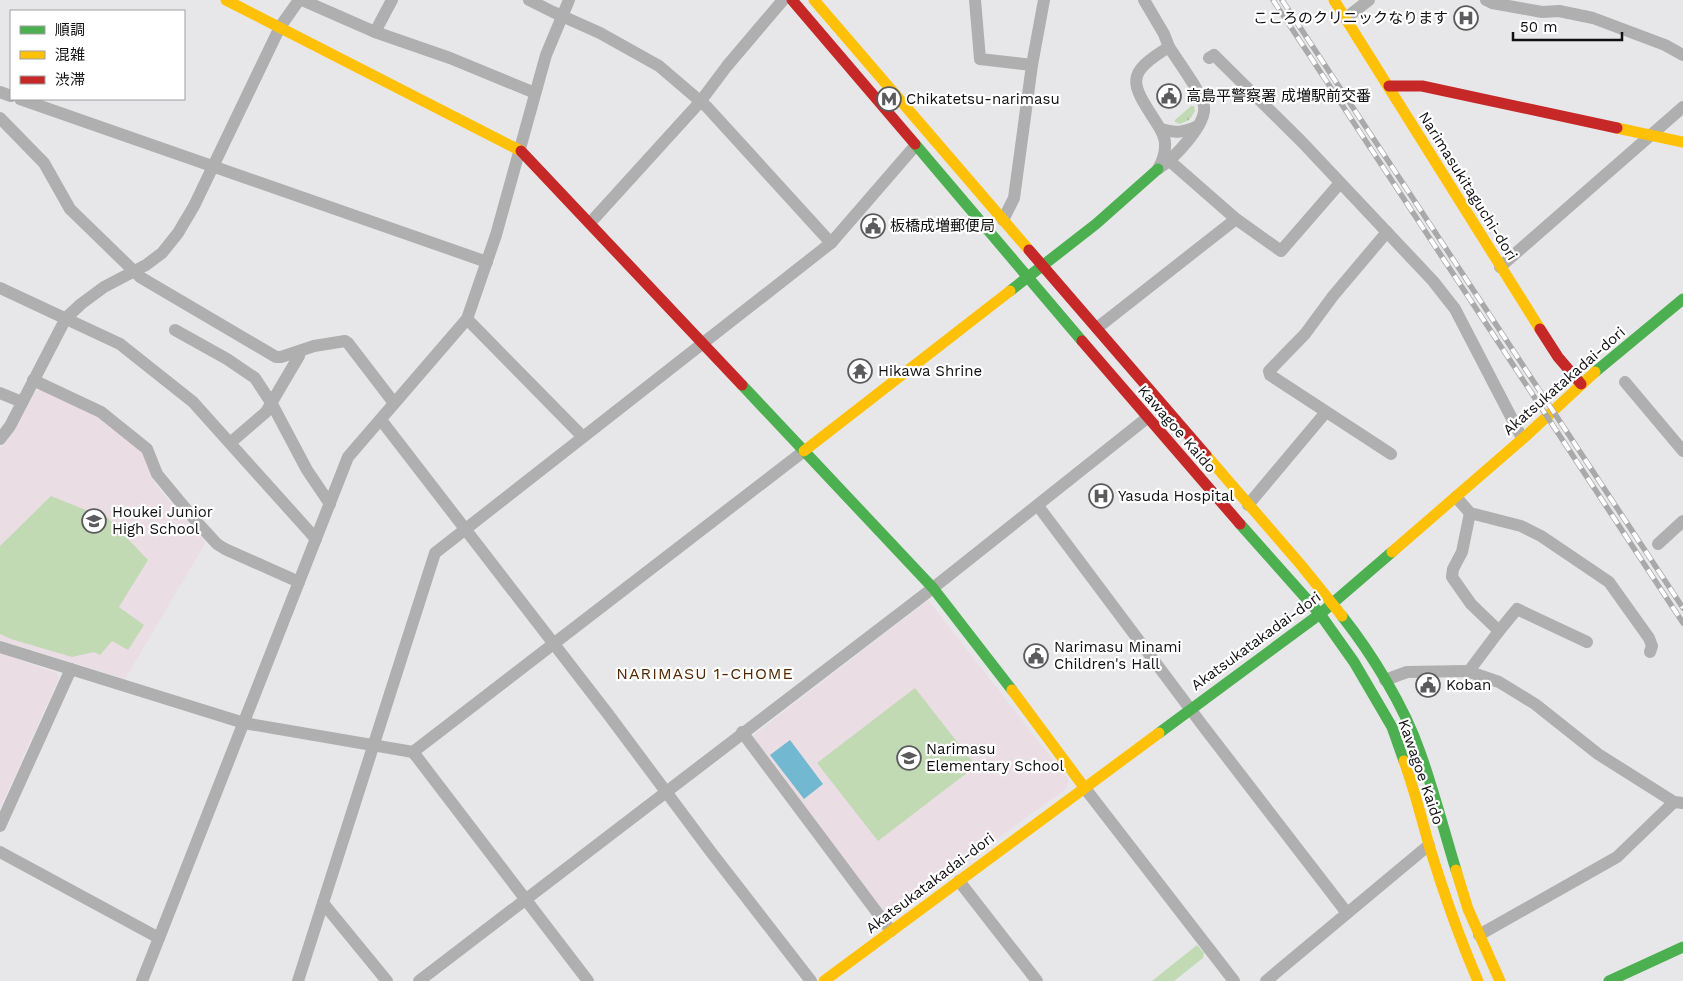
<svg xmlns="http://www.w3.org/2000/svg" width="1683" height="981" font-family="'Work Sans','Noto Sans JP',sans-serif">
	<defs>
		<pattern id="grass-tufts" width="24" height="20" patternUnits="userSpaceOnUse" patternTransform="scale(1.25)"><rect width="24" height="20" fill="#c2dab4"/><path d="M3 7l-1-3M5 7V3M7 7l1-3M15 17l-1-3M17 17v-4M19 17l1-3" fill="none" stroke="#a6ba9a"/></pattern>
	</defs>
	<rect width="100%" height="100%" fill="#e7e7ea"/>
	<!-- education -->
	<g fill="#eadde4">
		<path d="M 41,390 L 99,417 L 142,450 L 149,472 L 155,483 L 168,500 L 206,542 L 125,679 L 0,640 L 0,448 L 10,437 L 34,392 Z"/>
		<path d="M 928,600 L 1068,779 L 1067,788 L 893,915 L 883,910 L 751,737 Z"/>
		<path d="M 0,653 L 56,673 L 59,678 L 0,808 Z"/>
	</g>
	<!-- grass -->
	<path fill="url(#grass-tufts)" d="M 1191,106 L 1194,106 L 1195,111 L 1189,120 L 1180,124 L 1175,122 L 1175,120 Z"/>
	<!-- green -->
	<g fill="#c2dab4">
		<path d="M 51,496 L 93,513 L 97,509 L 104,514 L 148,560 L 119,607 L 144,625 L 128,650 L 112,641 L 100,655 L 94,652 L 72,657 L 11,639 L 0,634 L 0,546 Z"/>
		<path d="M 915,688 L 976,766 L 878,841 L 817,763 Z"/>
		<path d="M 1197,945 L 1204,953 L 1203,958 L 1174,981 L 1152,981 Z"/>
	</g>
	<!-- water -->
	<path fill="#72b8d1" d="M 790,740 L 823,784 L 804,799 L 770,755 Z"/>
	<g fill="none" stroke-linecap="round" stroke-linejoin="round">
		<!-- street -->
		<g stroke="#b0afaf" stroke-width="12">
			<path d="M 302,0 L 375,32 L 450,58 L 535,93"/>
			<path d="M 529,0 L 553,12 L 600,33 L 659,66 L 707,107 L 831,243"/>
			<path d="M 975,0 L 980,59 L 1032,65"/>
			<path d="M 1144,0 L 1164,34 L 1169,47"/>
			<path d="M 1486,0 L 1492,3 L 1542,12 L 1559,11 L 1593,18 L 1665,45 L 1683,55"/>
			<path d="M 1346,18 L 1369,0"/>
			<path d="M 375,32 L 392,0"/>
			<path d="M 1169,47 C 1176,58 1203,95 1204,106 C 1207,125 1173,159 1158,169 C 1162,162 1165,155 1165,147 C 1166,138 1161,130 1156,122 C 1130,82 1125,74 1169,47 Z"/>
			<path d="M 1209,58 L 1214,55 L 1302,142 L 1433,281 L 1455,309 L 1522,438"/>
			<path d="M 0,92 L 11,96"/>
			<path d="M 20,99 L 487,262"/>
			<path d="M 0,118 L 44,163 L 70,209 L 140,277 L 276,357 L 281,357 L 314,346 L 345,341 L 348,343 L 394,403"/>
			<path d="M 1161,129 C 1175,134 1185,132 1198,126"/>
			<path d="M 1164,156 L 1236,219 L 1281,251 L 1340,183"/>
			<path d="M 1003,220 L 1014,198 L 1032,65 L 1044,0"/>
			<path d="M 590,223 L 700,102 L 727,66 L 783,0"/>
			<path d="M 1387,232 L 1333,296 L 1305,334 L 1269,371 L 1270,375 L 1391,454"/>
			<path d="M 1500,267 L 1683,107"/>
			<path d="M 0,288 L 120,344 L 193,402 L 316,539"/>
			<path d="M 467,319 L 583,437"/>
			<path d="M 1097,328 L 1236,219"/>
			<path d="M 175,330 L 227,359 L 255,378 L 272,404 L 307,470 L 330,504"/>
			<path d="M 33,380 L 101,412 L 147,449 L 157,474 L 195,520 L 217,544 L 225,549 L 299,582"/>
			<path d="M 1625,382 L 1683,451"/>
			<path d="M 0,393 L 22,402"/>
			<path d="M 381,420 L 608,714 L 711,852 L 811,981"/>
			<path d="M 0,439 L 10,426 L 66,318 L 81,304 L 104,287 L 146,265 L 162,253 L 178,233 L 194,206 L 280,27 L 299,0"/>
			<path d="M 230,443 L 266,412 L 299,356 L 300,351"/>
			<path d="M 1456,497 L 1470,513 L 1521,526 L 1541,536 L 1609,582 L 1649,638 L 1652,646 L 1650,652"/>
			<path d="M 1248,505 L 1326,412"/>
			<path d="M 1038,506 L 1203,726 L 1347,913"/>
			<path d="M 1470,513 L 1462,552 L 1453,569 L 1452,577 L 1471,604 L 1499,631"/>
			<path d="M 1658,544 L 1683,521"/>
			<path d="M 0,647 L 244,723 L 413,752 L 804,451"/>
			<path d="M 1469,671 L 1499,631 L 1517,609 L 1587,642"/>
			<path d="M 1385,680 L 1407,672 L 1467,671 L 1499,682 L 1535,704 L 1598,754 L 1674,802 L 1683,803"/>
			<path d="M 742,732 L 891,931"/>
			<path d="M 413,752 L 588,981"/>
			<path d="M 1084,787 L 1234,981"/>
			<path d="M 0,826 L 71,669"/>
			<path d="M 0,852 L 159,938 L 348,457 L 467,319 L 496,235 L 546,55 L 569,0"/>
			<path d="M 959,881 L 1037,981"/>
			<path d="M 323,903 L 387,981"/>
			<path d="M 1479,935 L 1617,857 L 1674,802"/>
			<path d="M 142,981 L 159,938"/>
			<path d="M 298,981 L 435,553 L 831,243 L 915,146"/>
			<path d="M 419,981 L 933,588 L 1147,418"/>
			<path d="M 1266,981 L 1429,845"/>
		</g>
		<!-- fast -->
		<g stroke="#4caf50" stroke-width="11">
			<path d="M 915,144 L 1082,341"/>
			<path d="M 1010,291 L 1096,224 L 1158,169"/>
			<path d="M 1595,372 L 1683,299"/>
			<path d="M 742,385 L 933,588 L 1012,690"/>
			<path d="M 1240,524 L 1320,614 L 1354,662 L 1392,727 L 1404,761"/>
			<path d="M 1342,616 C 1372,654 1404,706 1420,752 C 1434,791 1444,831 1456,870"/>
			<path d="M 1159,733 L 1320,614 L 1392,552"/>
			<path d="M 1609,981 L 1683,947"/>
		</g>
		<!-- slow -->
		<g stroke="#ffc107" stroke-width="11">
			<path d="M 226,0 L 521,151"/>
			<path d="M 814,0 L 1029,250"/>
			<path d="M 1334,0 L 1540,329"/>
			<path d="M 1617,128 L 1683,142"/>
			<path d="M 804,451 L 1010,291"/>
			<path d="M 1206,455 L 1301,565 L 1342,616"/>
			<path d="M 1392,552 L 1527,435 L 1595,372"/>
			<path d="M 1012,690 L 1084,787"/>
			<path d="M 1404,761 C 1414,788 1421,817 1429,845 C 1443,891 1459,937 1478,981"/>
			<path d="M 1456,870 L 1468,909 L 1500,981"/>
			<path d="M 824,981 L 1159,733"/>
		</g>
		<!-- jam -->
		<g stroke="#c62828" stroke-width="11">
			<path d="M 792,0 L 915,144"/>
			<path d="M 1389,86 L 1422,86 L 1617,128"/>
			<path d="M 521,151 L 742,385"/>
			<path d="M 1029,250 L 1206,455"/>
			<path d="M 1540,329 L 1558,357 L 1581,384"/>
			<path d="M 1082,341 L 1240,524"/>
		</g>
		<!-- rail casing -->
		<g stroke="#aaa9aa" stroke-width="5.5">
			<g id="rail">
				<path d="M 1273,0 L 1683,623"/>
				<path d="M 1282,0 L 1683,608"/>
			</g>
		</g>
		<!-- rail -->
		<use href="#rail" stroke="#fff" stroke-width="4" stroke-dasharray="11" stroke-linecap="butt"/>
	</g>
	<!-- icons -->
	<defs>
		<g id="hospital-ring" transform="scale(1.25)"><circle r="9.5" fill="#fff" stroke="#5b5b5d" stroke-width="1.5"/><path d="M-5-5h3v3.5h4V-5h3V5h-3V1.5h-4V5h-3Z" fill="#5b5b5d"/></g>
		<g id="civic-ring" transform="scale(1.25)"><circle r="9.5" fill="#fff" stroke="#5b5b5d" stroke-width="1.5"/><path d="M-.6-6.5H3V-4.5H.6V-3L4-1V1h2V6H-6V1h2V-1L-.6-3ZM-1.2 2.5V6h2.4V2.5Z" fill="#5b5b5d"/></g>
		<g id="metro-ring" transform="scale(1.25)"><circle r="9.5" fill="#fff" stroke="#5b5b5d" stroke-width="1.5"/><path d="M-5.5 5V-5H-3L0 0L3-5H5.5V5H3V-.5L0 4L-3-.5V5Z" fill="#5b5b5d"/></g>
		<g id="temple-ring" transform="scale(1.25)"><circle r="9.5" fill="#fff" stroke="#5b5b5d" stroke-width="1.5"/><path d="M0-6L5-2H3V0L6.5 2.5H4V6H1.5V3h-3V6H-4V2.5H-6.5L-3 0V-2H-5Z" fill="#5b5b5d"/></g>
		<g id="school-ring" transform="scale(1.25)"><circle r="9.5" fill="#fff" stroke="#5b5b5d" stroke-width="1.5"/><path d="M0-5L7-2L0 1L-7-2ZM-4 1L0 2.5L4 1V4Q0 6-4 4Z" fill="#5b5b5d"/></g>
	</defs>
	<g fill-rule="evenodd">
		<use href="#hospital-ring" x="1466" y="18"/>
		<use href="#civic-ring" x="1169" y="96"/>
		<use href="#metro-ring" x="889" y="99"/>
		<use href="#civic-ring" x="873" y="226"/>
		<use href="#temple-ring" x="860" y="371"/>
		<use href="#hospital-ring" x="1101" y="496"/>
		<use href="#school-ring" x="94" y="521"/>
		<use href="#civic-ring" x="1036" y="656"/>
		<use href="#civic-ring" x="1428" y="685"/>
		<use href="#school-ring" x="909" y="758"/>
	</g>
	<g text-anchor="middle" stroke-width="4.5" stroke-linejoin="round" paint-order="stroke">
		<!-- poi labels -->
		<g font-size="15" fill="#100f11" stroke="#fff" text-anchor="start">
			<text x="1448" y="23" text-anchor="end">こころのクリニックなります</text>
			<text x="1186" y="101">高島平警察署 成増駅前交番</text>
			<text x="906" y="104">Chikatetsu-narimasu</text>
			<text x="890" y="231">板橋成増郵便局</text>
			<text x="878" y="376">Hikawa Shrine</text>
			<text x="1118" y="501">Yasuda Hospital</text>
			<text x="112" y="517">Houkei Junior<tspan x="112" dy="17">High School</tspan></text>
			<text x="1054" y="652">Narimasu Minami<tspan x="1054" dy="17">Children's Hall</tspan></text>
			<text x="1446" y="690">Koban</text>
			<text x="926" y="754">Narimasu<tspan x="926" dy="17">Elementary School</tspan></text>
		</g>
		<!-- street labels -->
		<g font-size="15" fill="#100f11" stroke="#fff">
			<text transform="translate(1468 186) rotate(58)" y="5">Narimasukitaguchi-dori</text>
			<text transform="translate(1564 381) rotate(-41)" y="5">Akatsukatakadai-dori</text>
			<text transform="translate(1177 429) rotate(49)" y="5">Kawagoe Kaido</text>
			<text transform="translate(1256 641) rotate(-36)" y="5">Akatsukatakadai-dori</text>
			<text transform="translate(1421 772) rotate(71)" y="5">Kawagoe Kaido</text>
			<text transform="translate(930 883) rotate(-37)" y="5">Akatsukatakadai-dori</text>
		</g>
		<!-- neighbourhood labels -->
		<g font-size="16" letter-spacing="1" fill="#512600" stroke="#fff">
			<text x="705" y="679">NARIMASU 1-CHOME</text>
		</g>
	</g>
	<!-- legend -->
	<rect x="10" y="10" width="175" height="90" fill="#ffffff" stroke="#9f9fa0"/>
	<rect x="20" y="26" width="25" height="8" fill="#4caf50" stroke="#9f9fa0"/>
	<text x="55" y="35" font-size="15" fill="#100f11">順調</text>
	<rect x="20" y="51" width="25" height="8" fill="#ffc107" stroke="#9f9fa0"/>
	<text x="55" y="60" font-size="15" fill="#100f11">混雑</text>
	<rect x="20" y="76" width="25" height="8" fill="#c62828" stroke="#9f9fa0"/>
	<text x="55" y="85" font-size="15" fill="#100f11">渋滞</text>
	<!-- scale -->
	<path d="M1513 32v8h109v-8" fill="none" stroke="#100f11" stroke-width="2.5"/>
	<text x="1520" y="32" font-size="15" fill="#100f11" stroke="#ffffff" stroke-width="4" paint-order="stroke">50 m</text>
</svg>
